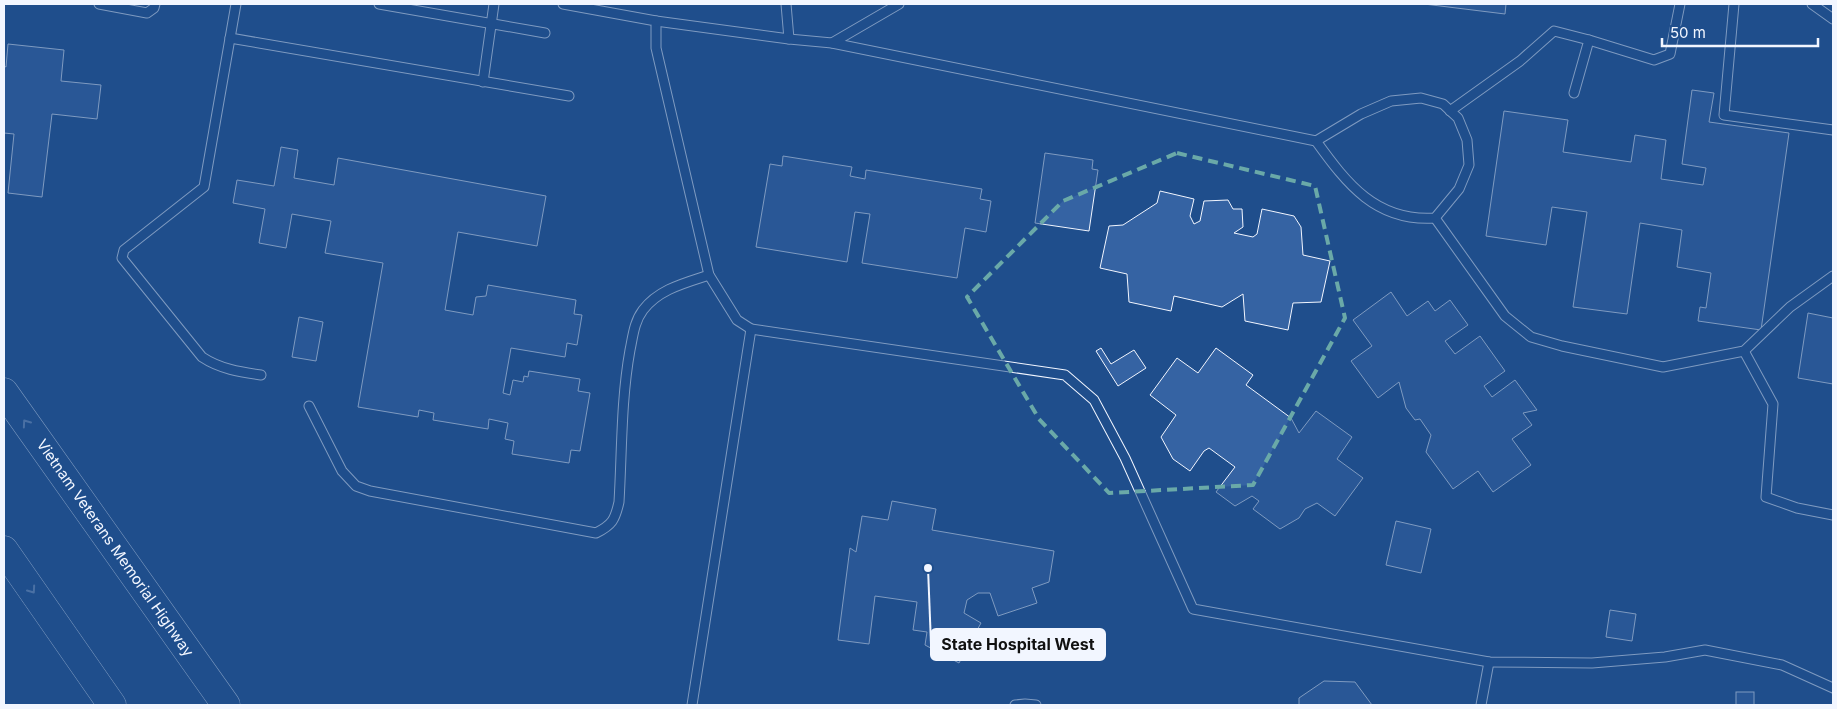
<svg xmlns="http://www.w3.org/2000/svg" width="1837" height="709" font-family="Inter,sans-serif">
	<rect width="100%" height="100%" fill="#1f4e8c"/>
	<!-- building -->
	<g fill="#3563a3" stroke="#f2f6ff">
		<path d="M 1424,4 L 1506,4 L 1505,14 Z"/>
		<path d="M 8,44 L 64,50 L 61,81 L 101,85 L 97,119 L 52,114 L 42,197 L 8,193 L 14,134 L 4,133 L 4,66 L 6,67 Z"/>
		<path d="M 1692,90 L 1714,93 L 1709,122 L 1789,133 L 1761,330 L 1698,321 L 1700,307 L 1706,308 L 1711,273 L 1677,267 L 1682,230 L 1640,223 L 1627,314 L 1573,307 L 1587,212 L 1552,207 L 1546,245 L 1486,236 L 1504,111 L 1568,120 L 1563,152 L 1631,162 L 1635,135 L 1666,140 L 1661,179 L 1703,185 L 1706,168 L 1682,164 Z"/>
		<path d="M 281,147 L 298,150 L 294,178 L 334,185 L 338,158 L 546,196 L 537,246 L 458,232 L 445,310 L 473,315 L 476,297 L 486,296 L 488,285 L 576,300 L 574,314 L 582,315 L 577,345 L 567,343 L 565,357 L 511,348 L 503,393 L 510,395 L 513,380 L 523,382 L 524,376 L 528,377 L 529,371 L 580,379 L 578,391 L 590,393 L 580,451 L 571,450 L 569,463 L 512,454 L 514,441 L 505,439 L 508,423 L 489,419 L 488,429 L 433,420 L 434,413 L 419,410 L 418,417 L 358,407 L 383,263 L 325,253 L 331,221 L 292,214 L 286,248 L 259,243 L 265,209 L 233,203 L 237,180 L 274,186 Z"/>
		<path d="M 1045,153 L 1093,160 L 1092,169 L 1098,170 L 1089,231 L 1035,223 Z"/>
		<path d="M 783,156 L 852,167 L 850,176 L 865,179 L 866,170 L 982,189 L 980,199 L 991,201 L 986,232 L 965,228 L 957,278 L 862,263 L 870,214 L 855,212 L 847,262 L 756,247 L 770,164 L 782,166 Z"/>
		<path d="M 1160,191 L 1194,199 L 1190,216 L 1194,224 L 1200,221 L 1204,201 L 1228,200 L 1233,209 L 1242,209 L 1243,227 L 1234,233 L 1253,237 L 1257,234 L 1262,209 L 1294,216 L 1301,227 L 1303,255 L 1330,261 L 1321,302 L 1293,303 L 1288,330 L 1245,321 L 1243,294 L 1222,307 L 1174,296 L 1171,311 L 1129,302 L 1127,274 L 1100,268 L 1109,226 L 1123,225 L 1157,203 Z"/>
		<path d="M 1391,292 L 1407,316 L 1428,301 L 1435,311 L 1450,300 L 1468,325 L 1445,341 L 1455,354 L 1480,336 L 1505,371 L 1484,386 L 1492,397 L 1515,380 L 1537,410 L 1523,413 L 1532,425 L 1512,439 L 1531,465 L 1493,492 L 1478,471 L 1453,489 L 1426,452 L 1431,435 L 1420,419 L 1415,420 L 1406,408 L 1399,382 L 1378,398 L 1351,361 L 1372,346 L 1353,320 Z"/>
		<path d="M 1808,313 L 1833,318 L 1833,384 L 1798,378 Z"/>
		<path d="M 299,317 L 323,322 L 316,361 L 292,357 Z"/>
		<path d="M 1101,348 L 1111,364 L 1134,350 L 1146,368 L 1118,386 L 1096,351 Z"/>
		<path d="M 1216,348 L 1253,375 L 1246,385 L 1291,418 L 1299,433 L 1316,411 L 1352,437 L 1337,459 L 1363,478 L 1335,516 L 1317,503 L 1305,509 L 1299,518 L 1280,529 L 1253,509 L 1259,501 L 1252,496 L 1235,506 L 1216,492 L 1235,467 L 1209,448 L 1204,451 L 1190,471 L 1173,459 L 1161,437 L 1176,415 L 1150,395 L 1177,358 L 1198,373 Z"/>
		<path d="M 892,501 L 936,509 L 932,530 L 1054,551 L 1049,582 L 1032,588 L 1037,603 L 998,616 L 990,593 L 978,593 L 967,600 L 964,613 L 981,623 L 959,663 L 925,645 L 927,632 L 913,630 L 917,602 L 875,596 L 869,644 L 838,640 L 850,548 L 856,552 L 862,516 L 888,520 Z"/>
		<path d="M 1396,521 L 1431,529 L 1421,573 L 1386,565 Z"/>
		<path d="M 1610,610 L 1636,614 L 1632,641 L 1606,637 Z"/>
		<path d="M 1324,681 L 1355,682 L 1372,705 L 1299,705 L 1299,698 Z"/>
		<rect x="1736" y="692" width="18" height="13"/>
	</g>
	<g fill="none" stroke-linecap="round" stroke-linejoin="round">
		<!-- service casing -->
		<g stroke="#f2f6ff" stroke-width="11">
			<g id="service">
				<path d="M 99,4 L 147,13 L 154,8 L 155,4"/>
				<path d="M 236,4 L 204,187 L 124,250 L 122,258 L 202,357 C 220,369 240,372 261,375"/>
				<path d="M 379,4 L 545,33"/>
				<path d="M 563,4 L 656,21 L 656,48 L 709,275 L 737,320 L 751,329 L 692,705"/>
				<path d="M 786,4 L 789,39"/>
				<path d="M 1734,4 L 1724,115 L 1833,130"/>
				<path d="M 1812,4 L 1833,19"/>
				<path d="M 656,21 L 789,39 L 832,43 L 1316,141"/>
				<path d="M 230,38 L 569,96"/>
				<path d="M 1589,40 L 1654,60 L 1670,54 L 1680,4"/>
				<path d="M 832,43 L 899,4"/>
				<path d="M 483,82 L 494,4"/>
				<path d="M 1421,98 L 1443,104 L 1458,118 L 1467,140 L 1469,165 L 1459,189 L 1435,218 C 1376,222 1347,184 1316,141 L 1361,114 L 1391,101 Z"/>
				<path d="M 1450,111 L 1520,61 L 1554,31 L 1589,40 L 1574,93"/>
				<path d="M 1435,218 L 1505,316 L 1531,337 L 1562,346 L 1663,367 L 1744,351 L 1790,307 L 1833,276"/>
				<path d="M 751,329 L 1065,375 L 1094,400 L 1125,458 L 1193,609 L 1489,662 L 1592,663 L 1665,657 L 1705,650 L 1782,665 L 1833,688"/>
				<path d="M 1744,351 L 1773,404 L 1766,497 L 1797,508 L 1833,515"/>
				<path d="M 309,406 L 342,471 L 356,486 L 370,491 L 596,533 C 612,525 615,520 619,502 C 622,451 621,400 630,350 C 633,336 634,322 643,310 C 659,289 685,283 709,275"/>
				<path d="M 1015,705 L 1025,704 L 1036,705"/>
				<path d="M 1481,705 L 1489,662"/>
			</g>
		</g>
		<!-- motorway casing -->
		<g stroke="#f2f6ff" stroke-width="29">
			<g id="motorway">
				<path d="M 4,392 L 226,705"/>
				<path d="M 4,550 L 112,705"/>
			</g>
		</g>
		<!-- service -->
		<use href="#service" stroke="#1f4e8c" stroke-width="9"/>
		<!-- motorway -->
		<use href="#motorway" stroke="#1f4e8c" stroke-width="28"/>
	</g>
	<!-- one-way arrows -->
	<defs><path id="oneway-chevron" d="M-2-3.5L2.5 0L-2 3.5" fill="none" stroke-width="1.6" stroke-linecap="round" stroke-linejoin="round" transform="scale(1.25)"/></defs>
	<g stroke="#7e9ac0">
		<use href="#oneway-chevron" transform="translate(26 423) rotate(-125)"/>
		<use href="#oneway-chevron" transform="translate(32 590) rotate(55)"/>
	</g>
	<!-- marked area -->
	<path d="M0 0H1837V709H0ZM 1177,153 L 1315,186 L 1345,318 L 1253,485 L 1109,493 L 1039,419 L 967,297 L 1063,201 Z" fill="#1f4e8c" fill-opacity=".55" fill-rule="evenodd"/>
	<path fill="none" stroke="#6aa9a8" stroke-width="4" stroke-dasharray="10 6" stroke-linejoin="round" d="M 1177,153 L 1315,186 L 1345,318 L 1253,485 L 1109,493 L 1039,419 L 967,297 L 1063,201 Z"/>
	<g text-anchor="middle" stroke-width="4" stroke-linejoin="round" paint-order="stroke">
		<!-- street labels -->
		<g font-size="15" fill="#f2f6ff" stroke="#1f4e8c">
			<text transform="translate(115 548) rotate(55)" y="5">Vietnam Veterans Memorial Highway</text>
		</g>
	</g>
	<!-- callouts -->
	<path fill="none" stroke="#f2f6ff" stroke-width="2" d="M928 568L931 644"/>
	<circle fill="#f2f6ff" stroke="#1f4e8c" stroke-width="2" cx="928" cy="568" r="5"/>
	<rect fill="#f2f6ff" stroke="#f2f6ff" stroke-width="2" x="931" y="629" width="174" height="31" rx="5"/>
	<g font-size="16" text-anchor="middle" font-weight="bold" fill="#111">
		<text x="1018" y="650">State Hospital West</text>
	</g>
	<!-- border -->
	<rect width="1837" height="709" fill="none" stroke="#f2f6ff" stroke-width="10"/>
	<!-- scale -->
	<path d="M1662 38v8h156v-8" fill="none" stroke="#f2f6ff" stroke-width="2.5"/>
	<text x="1670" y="38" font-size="15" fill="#f2f6ff" stroke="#1f4e8c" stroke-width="4" paint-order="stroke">50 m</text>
</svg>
